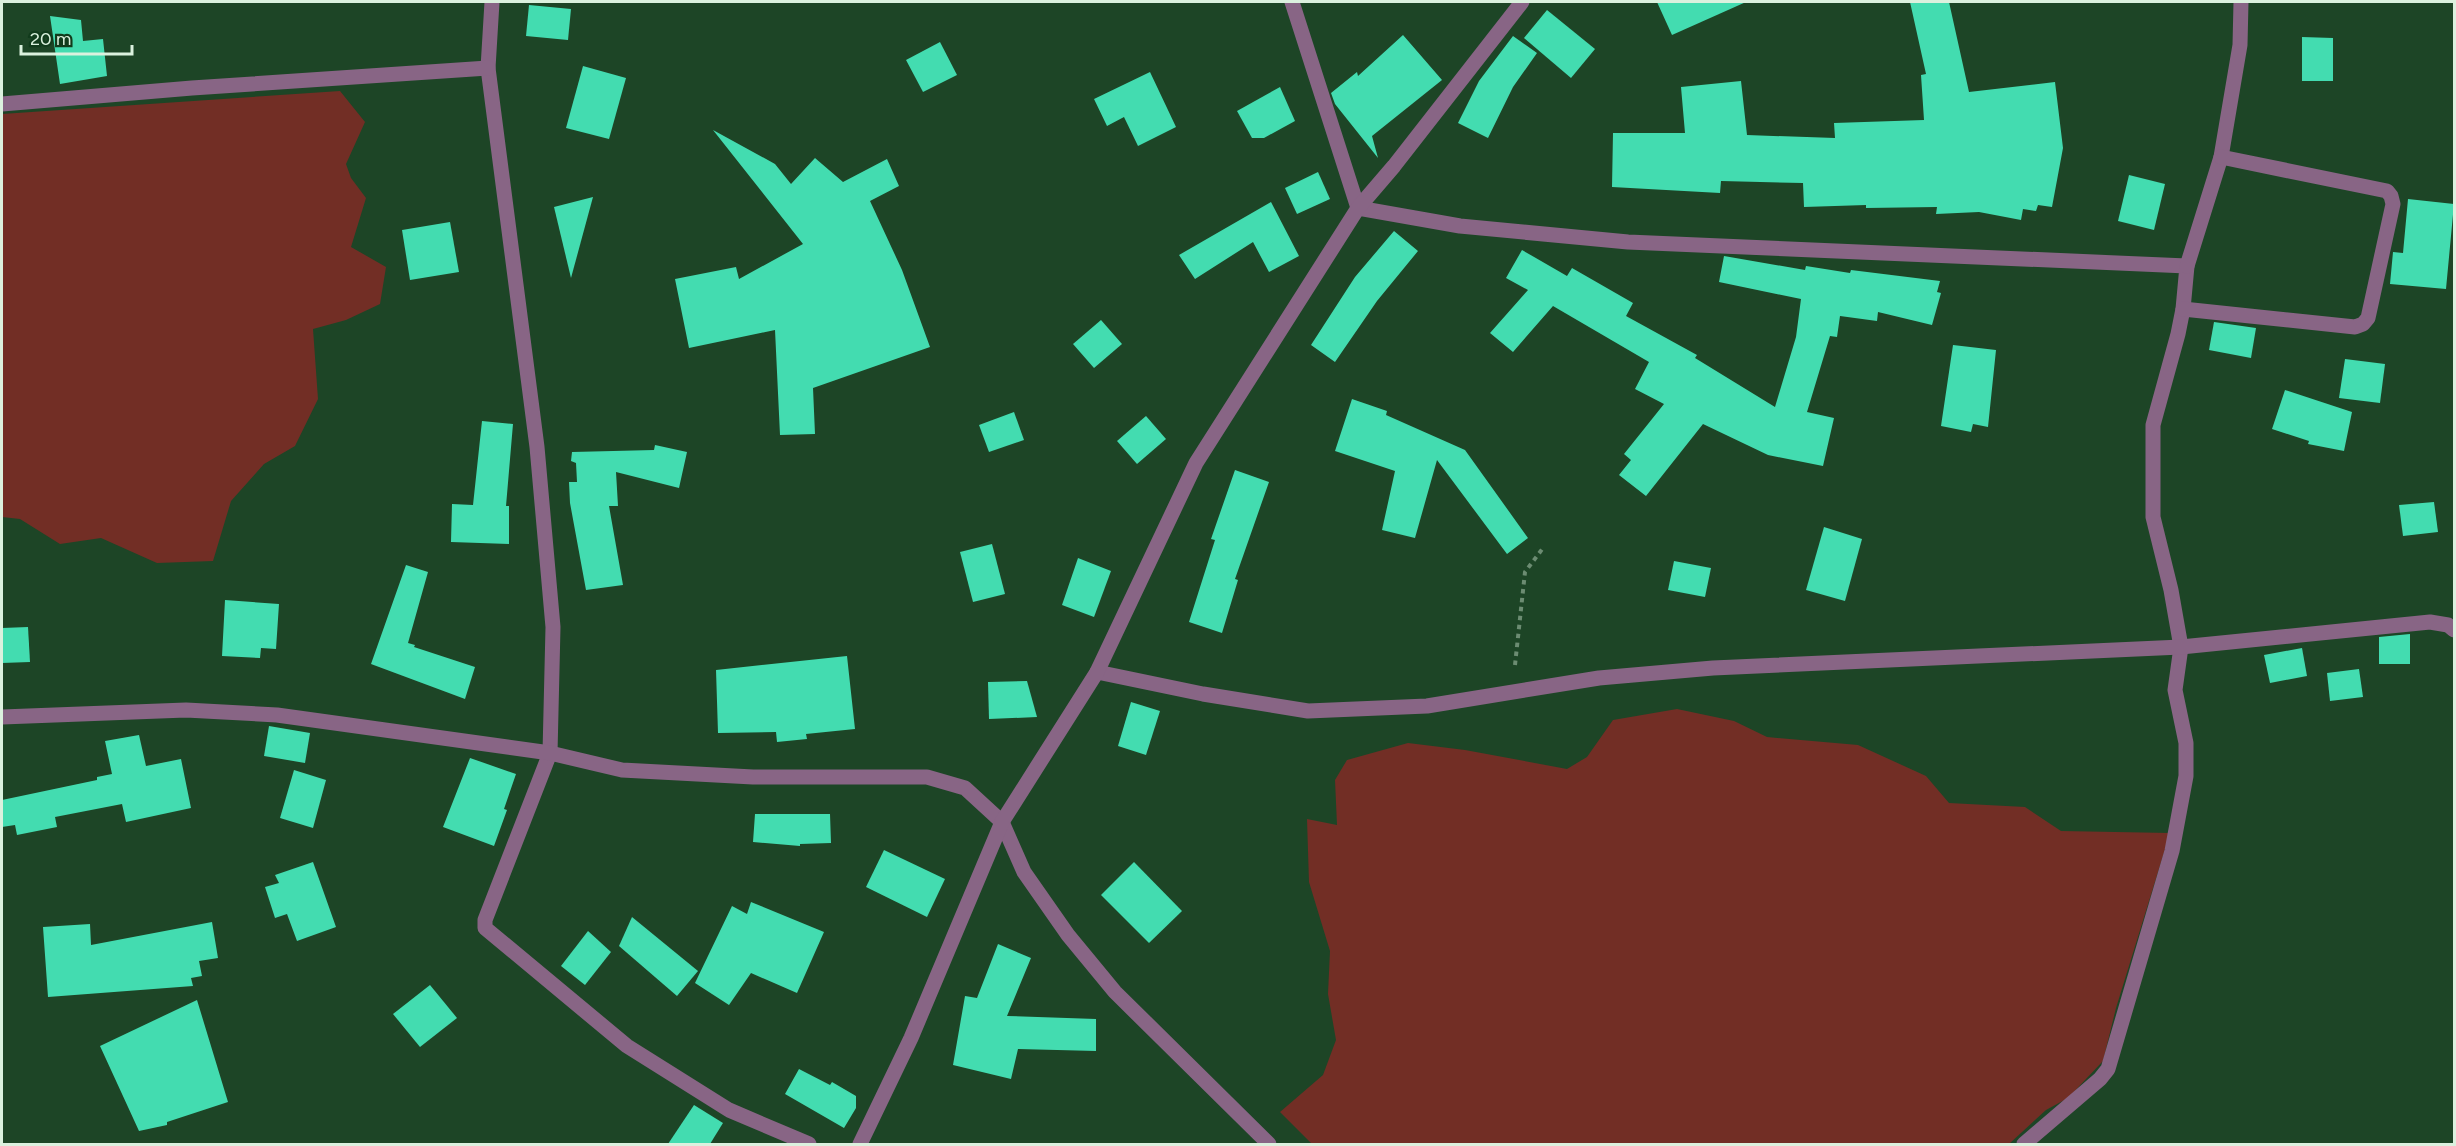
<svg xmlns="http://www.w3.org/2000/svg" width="2456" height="1146" font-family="Figtree,sans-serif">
	<rect width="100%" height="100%" fill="#1d4526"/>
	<!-- green -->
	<g fill="#722e25">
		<path d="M 340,91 L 365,122 L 346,164 L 351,178 L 366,198 L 351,247 L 386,267 L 380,304 L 346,320 L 313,329 L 318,399 L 295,446 L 264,464 L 231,501 L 213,561 L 157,563 L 101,538 L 60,544 L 20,519 L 2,517 L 2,114 Z"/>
		<path d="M 1677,709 L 1734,721 L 1767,737 L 1858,745 L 1926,776 L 1949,803 L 2025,807 L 2061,831 L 2170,833 L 2116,1008 L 2103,1061 L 2068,1098 L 2046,1110 L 2009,1144 L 1312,1144 L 1280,1112 L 1323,1075 L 1336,1040 L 1328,994 L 1330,951 L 1309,882 L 1307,819 L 1337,825 L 1335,780 L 1347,760 L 1408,743 L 1465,750 L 1567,769 L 1587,757 L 1613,720 Z"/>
	</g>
	<!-- building -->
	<g fill="#43dcb0">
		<path d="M 1657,2 L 1746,2 L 1672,35 Z"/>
		<path d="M 1910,2 L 1949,2 L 1969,92 L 2055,82 L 2063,148 L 2052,207 L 2038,205 L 2036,211 L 2023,209 L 2021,220 L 1979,212 L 1936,214 L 1937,207 L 1866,208 L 1866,205 L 1804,207 L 1803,183 L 1721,181 L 1720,193 L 1612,187 L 1613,133 L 1685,133 L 1681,87 L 1741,81 L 1747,135 L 1835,138 L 1834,123 L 1924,120 L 1921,75 L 1926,74 Z"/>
		<path d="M 529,5 L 571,9 L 568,40 L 526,36 Z"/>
		<path d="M 1547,10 L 1595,49 L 1571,78 L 1524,38 Z"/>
		<path d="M 50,16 L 81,20 L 83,41 L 103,39 L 107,76 L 60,84 Z"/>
		<path d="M 1403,35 L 1442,80 L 1372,136 L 1378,158 L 1335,104 L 1331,93 L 1357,72 L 1358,76 Z"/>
		<path d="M 1513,36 L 1537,53 L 1513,87 L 1488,138 L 1458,123 L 1479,81 Z"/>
		<path d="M 2302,37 L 2333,38 L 2333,81 L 2302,81 Z"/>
		<path d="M 940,42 L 957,75 L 923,92 L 906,60 Z"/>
		<path d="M 583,66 L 626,78 L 609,139 L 566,128 Z"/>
		<path d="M 1150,72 L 1176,127 L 1138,146 L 1124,117 L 1107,126 L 1094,99 Z"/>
		<path d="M 1280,87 L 1295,121 L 1264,138 L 1252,138 L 1237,111 Z"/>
		<path d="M 713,130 L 775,164 L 791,184 L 815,158 L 843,182 L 887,159 L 899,186 L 870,201 L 902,270 L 930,347 L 813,388 L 815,434 L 780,435 L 775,330 L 689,348 L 675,279 L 736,267 L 739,279 L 803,244 Z"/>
		<path d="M 1318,172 L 1330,199 L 1297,214 L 1285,188 Z"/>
		<path d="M 2129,175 L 2165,184 L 2154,230 L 2118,221 Z"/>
		<path d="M 593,197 L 571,278 L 554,207 Z"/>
		<path d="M 2408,199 L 2454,204 L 2446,289 L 2390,284 L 2393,252 L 2403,253 Z"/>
		<path d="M 1271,202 L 1299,256 L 1269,272 L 1253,242 L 1195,279 L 1179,255 Z"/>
		<path d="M 450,222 L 459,272 L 410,280 L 402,230 Z"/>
		<path d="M 1394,231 L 1418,251 L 1377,301 L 1335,362 L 1311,345 L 1355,277 Z"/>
		<path d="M 1522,250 L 1567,276 L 1572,268 L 1633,303 L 1626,316 L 1697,355 L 1695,358 L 1775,407 L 1796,337 L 1801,299 L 1719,282 L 1724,256 L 1805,270 L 1806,266 L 1850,273 L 1851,270 L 1940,281 L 1937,292 L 1941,293 L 1932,325 L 1878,312 L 1877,321 L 1840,316 L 1837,337 L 1830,336 L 1807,412 L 1834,418 L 1823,466 L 1768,455 L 1703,424 L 1646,496 L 1619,475 L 1631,460 L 1624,454 L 1664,404 L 1635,389 L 1649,362 L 1553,306 L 1513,352 L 1490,333 L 1528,290 L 1506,278 Z"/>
		<path d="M 1101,320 L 1122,344 L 1094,368 L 1073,344 Z"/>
		<path d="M 2214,322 L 2256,328 L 2251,358 L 2209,350 Z"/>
		<path d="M 1953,345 L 1996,350 L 1988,427 L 1973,424 L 1971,432 L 1941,426 Z"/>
		<path d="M 2345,359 L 2385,364 L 2380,403 L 2339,398 Z"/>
		<path d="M 2285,390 L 2352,412 L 2344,451 L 2308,444 L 2309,441 L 2272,429 Z"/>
		<path d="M 1352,399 L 1387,411 L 1386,415 L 1465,450 L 1528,538 L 1507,554 L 1437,460 L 1415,538 L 1382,530 L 1395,471 L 1335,451 Z"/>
		<path d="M 1014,412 L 1024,440 L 989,452 L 979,425 Z"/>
		<path d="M 1146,416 L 1166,439 L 1137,464 L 1117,441 Z"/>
		<path d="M 482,421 L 513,424 L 506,506 L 509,506 L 509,544 L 451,542 L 452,504 L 473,505 Z"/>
		<path d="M 655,445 L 687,452 L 679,488 L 616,472 L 618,506 L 609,506 L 623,585 L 586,590 L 570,503 L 569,482 L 577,482 L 576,463 L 571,461 L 572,452 L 654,450 Z"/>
		<path d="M 1235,470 L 1269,482 L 1235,579 L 1238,580 L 1222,633 L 1189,622 L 1215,540 L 1211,539 Z"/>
		<path d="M 2434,502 L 2438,532 L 2403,536 L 2399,505 Z"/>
		<path d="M 1824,527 L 1862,539 L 1845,601 L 1806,590 Z"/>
		<path d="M 992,544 L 1005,594 L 973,602 L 960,552 Z"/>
		<path d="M 1078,558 L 1111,571 L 1094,617 L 1062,605 Z"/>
		<path d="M 1674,561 L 1711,568 L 1705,597 L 1668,590 Z"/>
		<path d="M 406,565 L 428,572 L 408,643 L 415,645 L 414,647 L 475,667 L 465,699 L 371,664 Z"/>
		<path d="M 225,600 L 279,604 L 276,649 L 261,648 L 260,658 L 222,656 Z"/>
		<path d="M 28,627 L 30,662 L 2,663 L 2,628 Z"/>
		<path d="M 2410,634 L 2410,664 L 2379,664 L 2379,637 Z"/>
		<path d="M 2302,648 L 2307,676 L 2270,683 L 2264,655 Z"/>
		<path d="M 847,656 L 855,729 L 806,734 L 807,739 L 777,742 L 776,732 L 718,733 L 716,670 Z"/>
		<path d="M 2359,669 L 2363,697 L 2330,701 L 2327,673 Z"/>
		<path d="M 1027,681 L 1037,717 L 989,719 L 988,682 Z"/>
		<path d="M 1131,702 L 1160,711 L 1146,755 L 1118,746 Z"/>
		<path d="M 269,726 L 310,733 L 305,763 L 264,756 Z"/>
		<path d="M 139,735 L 146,766 L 181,759 L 191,808 L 126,822 L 122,804 L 55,817 L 57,827 L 17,835 L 15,825 L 2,827 L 2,800 L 97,780 L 97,777 L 112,774 L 105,741 Z"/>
		<path d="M 470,758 L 516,774 L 504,809 L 507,810 L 494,846 L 443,827 Z"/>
		<path d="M 294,770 L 326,780 L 313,828 L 280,818 Z"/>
		<path d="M 755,814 L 830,814 L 831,843 L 800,844 L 800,846 L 753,842 Z"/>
		<path d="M 884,850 L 945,879 L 927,917 L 866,887 Z"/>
		<path d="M 313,862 L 336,927 L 297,941 L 287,914 L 275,918 L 265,887 L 279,883 L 275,875 Z"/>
		<path d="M 1134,862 L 1182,911 L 1149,943 L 1101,895 Z"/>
		<path d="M 751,902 L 824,932 L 797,993 L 751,973 L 729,1005 L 695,983 L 732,906 L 747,914 Z"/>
		<path d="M 632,917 L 698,971 L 677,996 L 619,946 Z"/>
		<path d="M 212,922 L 218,958 L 199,961 L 202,976 L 191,978 L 193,986 L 48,997 L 43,927 L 90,924 L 91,945 Z"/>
		<path d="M 588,931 L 611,952 L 585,985 L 561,966 Z"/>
		<path d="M 998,944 L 1031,958 L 1007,1016 L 1096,1019 L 1096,1051 L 1018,1049 L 1011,1079 L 953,1065 L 965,996 L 977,998 Z"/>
		<path d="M 430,985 L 457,1018 L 420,1047 L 393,1014 Z"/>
		<path d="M 197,1000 L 228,1102 L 167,1122 L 167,1125 L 139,1131 L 100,1046 Z"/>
		<path d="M 799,1069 L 830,1085 L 832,1082 L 856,1096 L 856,1108 L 844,1128 L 785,1094 Z"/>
		<path d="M 694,1105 L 723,1123 L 710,1144 L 668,1144 Z"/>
	</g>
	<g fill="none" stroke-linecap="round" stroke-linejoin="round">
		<!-- path -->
		<path stroke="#6c8c72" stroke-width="4" stroke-dasharray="4.5 4.5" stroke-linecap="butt" d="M 1515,665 L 1525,572 L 1543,548"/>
		<!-- minor -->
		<g stroke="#886585" stroke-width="15">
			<path d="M 492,2 L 488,68 L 537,447 L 553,627 L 550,753 L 485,920 L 485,928 L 627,1046 L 729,1110 L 809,1144"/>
			<path d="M 1292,2 L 1358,208 L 1460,226 L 1628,242 L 2187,266 L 2183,309 L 2178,334 L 2153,425 L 2153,517 L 2171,590 L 2181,647 L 2175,690 L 2186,743 L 2186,776 L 2172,851 L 2108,1069 L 2100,1079 L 2024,1144"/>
			<path d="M 2,104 L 192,88 L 488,68"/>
			<path d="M 2187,266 L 2221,157 L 2240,45 L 2241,2"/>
			<path d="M 2183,309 L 2355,327 L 2363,324 L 2368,318 L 2393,204 L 2391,196 L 2387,191 L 2221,157"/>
			<path d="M 1097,672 L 1203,694 L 1308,711 L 1427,706 L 1599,678 L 1713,668 L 2181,647 L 2430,622 L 2448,625 L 2454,630"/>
			<path d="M 2,717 L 186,710 L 277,715 L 550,753 L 622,770 L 753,777 L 927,777 L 965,788 L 1002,822 L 1024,872 L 1068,935 L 1115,992 L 1269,1144"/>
			<path d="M 860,1144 L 911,1038 L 1002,822 L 1097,672 L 1196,463 L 1358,208 L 1394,166 L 1522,2"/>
		</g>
	</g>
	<!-- border -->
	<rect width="2456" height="1146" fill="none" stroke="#dbf1de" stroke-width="6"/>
	<!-- scale -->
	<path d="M21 45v9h111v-9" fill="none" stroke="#dbf1de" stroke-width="3"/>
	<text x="30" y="45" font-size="18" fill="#dbf1de" stroke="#113b1c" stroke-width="4.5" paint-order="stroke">20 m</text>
</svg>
